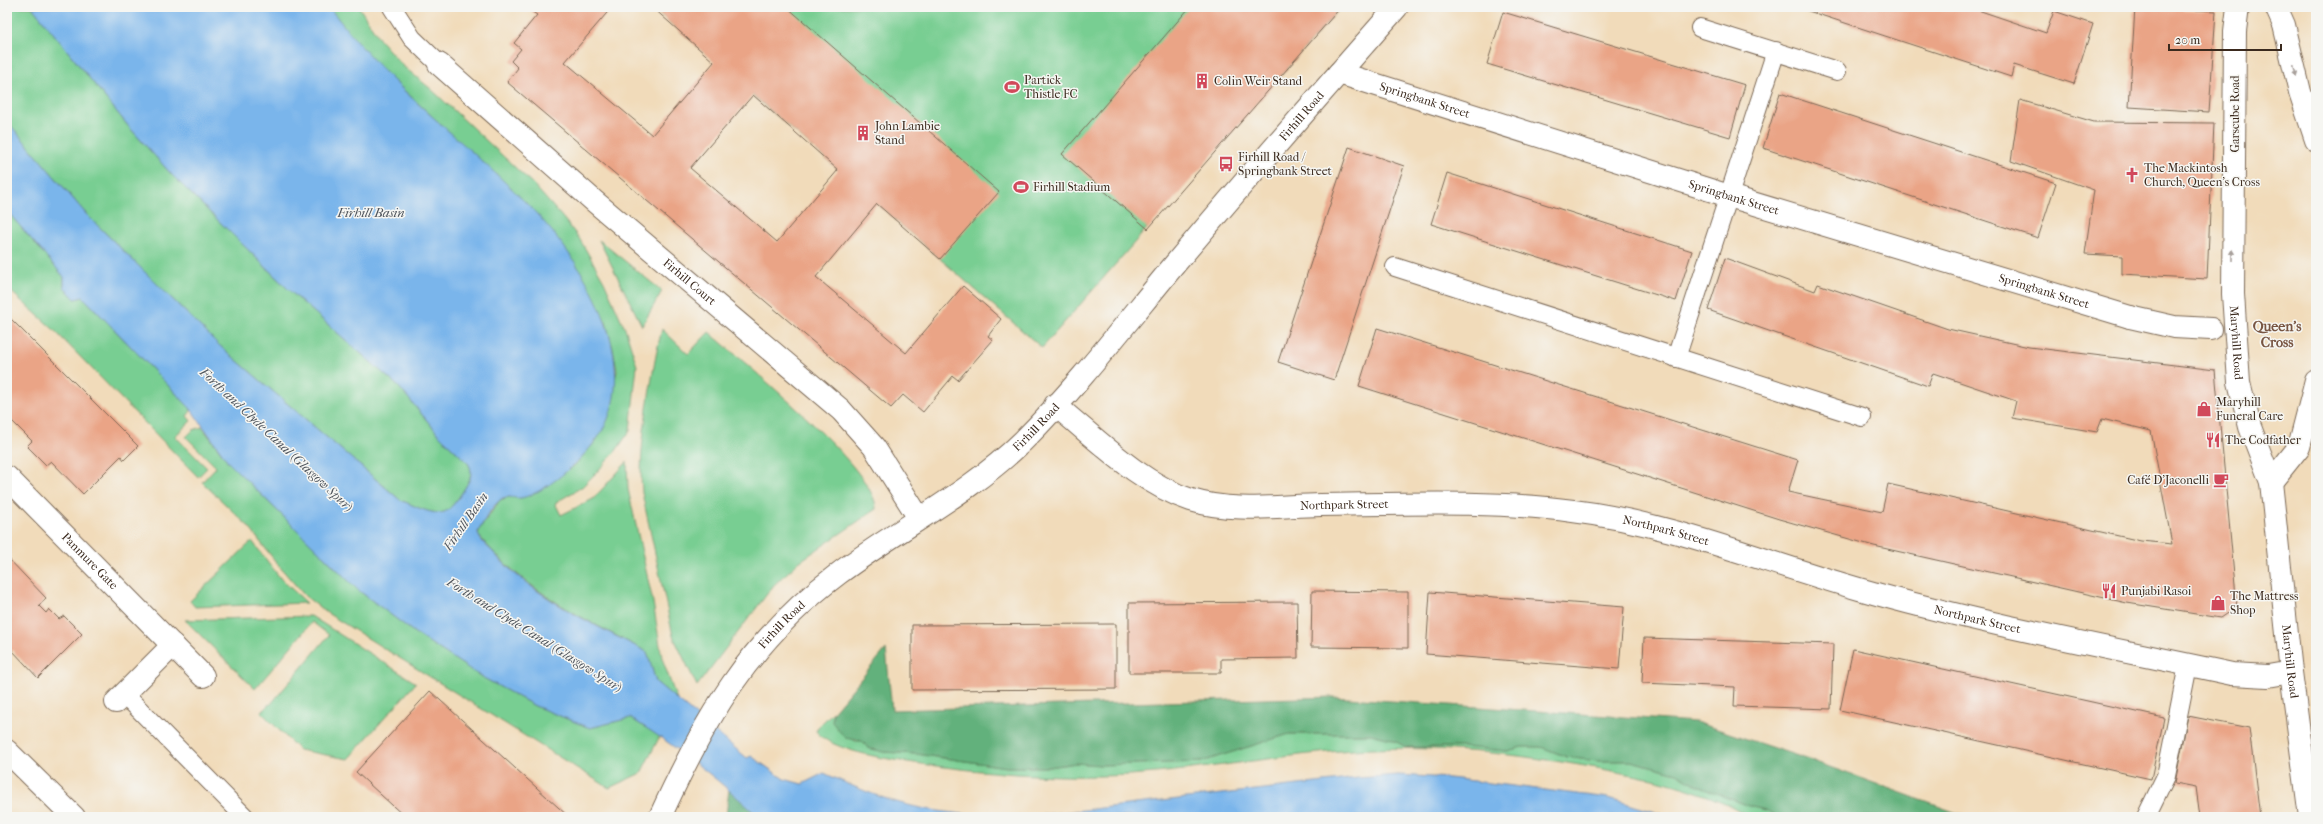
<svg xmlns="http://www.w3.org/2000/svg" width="2323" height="824" font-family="'IM FELL French Canon',serif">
	<rect width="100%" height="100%" fill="#f6f6f2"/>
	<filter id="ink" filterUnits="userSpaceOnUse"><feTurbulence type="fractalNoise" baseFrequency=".025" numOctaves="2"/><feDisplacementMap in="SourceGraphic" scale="8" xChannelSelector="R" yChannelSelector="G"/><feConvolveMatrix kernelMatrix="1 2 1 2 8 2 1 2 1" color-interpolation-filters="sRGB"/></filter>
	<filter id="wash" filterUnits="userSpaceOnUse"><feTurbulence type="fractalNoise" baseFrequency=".012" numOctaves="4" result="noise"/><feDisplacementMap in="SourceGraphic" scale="16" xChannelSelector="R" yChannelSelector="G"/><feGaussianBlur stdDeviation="0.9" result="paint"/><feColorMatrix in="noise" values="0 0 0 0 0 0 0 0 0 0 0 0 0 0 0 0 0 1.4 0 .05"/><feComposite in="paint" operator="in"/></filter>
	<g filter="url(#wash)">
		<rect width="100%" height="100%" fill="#f1dbba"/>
		<!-- green -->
		<g fill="#78ce92" stroke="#5a7c58">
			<path d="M 7,7 L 32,7 L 129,127 L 172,175 L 290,291 L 399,387 L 440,436 L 468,463 C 471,468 472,473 470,478 C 468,485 451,511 444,512 C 432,516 411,504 400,500 L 220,346 L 87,215 L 7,121 Z"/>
			<path d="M 329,7 L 359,7 L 380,40 L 403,66 L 431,89 L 533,184 L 563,218 L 579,238 L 604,281 L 626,331 L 637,366 L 630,431 L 615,452 L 596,473 L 582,487 L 555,503 L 561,515 L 593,499 L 627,462 L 628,489 L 653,602 L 662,658 L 677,700 L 656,682 L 647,652 C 580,616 528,594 478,535 L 480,528 L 500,500 L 512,496 L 521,498 L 542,488 L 574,466 L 596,441 L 604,426 L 617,371 L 613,349 L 606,322 L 591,292 L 569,255 L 535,212 L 393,80 L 356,43 Z"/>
			<path d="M 652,7 L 1341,7 L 1042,348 Z"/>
			<path d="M 7,211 L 64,277 L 64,287 L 75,299 L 83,297 L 190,408 L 191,411 L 187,416 L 191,421 L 175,436 L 207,468 L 198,477 L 52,328 L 7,288 Z"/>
			<path d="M 599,240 L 662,291 L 642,326 Z"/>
			<path d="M 662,329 L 688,354 L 709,332 C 742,361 877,470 876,509 L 799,562 L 774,585 L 697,686 L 673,636 L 642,493 C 639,460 644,429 649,395 C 653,373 656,351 662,329 Z"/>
			<path d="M 202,427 L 229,463 L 358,590 L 415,633 L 480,676 L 535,706 L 590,728 L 630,718 L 660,736 L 641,773 L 609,788 L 327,613 L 305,596 L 279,566 L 248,526 L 202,482 L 216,467 L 186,437 L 193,430 Z"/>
			<path d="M 252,541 L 281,579 L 307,603 L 195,607 L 190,601 Z"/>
			<path d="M 311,616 L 416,683 L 348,759 L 299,750 L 261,712 L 269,704 L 270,705 L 329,635 L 312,622 L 255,689 L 185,620 Z"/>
			<path d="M 833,712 L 833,722 L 855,741 L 862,741 L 868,748 L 884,752 L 916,754 L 1007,767 L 1049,767 L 1076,763 L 1101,765 L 1201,762 L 1289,734 L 1371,734 L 1391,739 L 1406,747 L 1463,747 L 1507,751 L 1522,747 L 1541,747 L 1567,757 L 1597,761 L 1631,761 L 1677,773 L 1698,786 L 1752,807 L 1766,810 L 1778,817 C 1770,817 1761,819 1753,817 C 1744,814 1735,808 1727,804 C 1704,794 1681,786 1657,780 C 1549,757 1439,741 1329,752 C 1262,758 1196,771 1129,775 C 1055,779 981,773 908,762 C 886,759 829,750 816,731 L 818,727 Z"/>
		</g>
		<!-- forest -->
		<g fill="#62b17c" stroke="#4e6e4d">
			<path d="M 886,649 L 892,710 L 1333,697 L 1696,722 L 1813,761 L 1968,817 L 1778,817 L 1766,810 L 1752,807 L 1698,786 L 1677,773 L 1631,761 L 1597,761 L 1567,757 L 1541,747 L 1522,747 L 1507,751 L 1463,747 L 1406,747 L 1391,739 L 1371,734 L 1289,734 L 1201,762 L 1101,765 L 1076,763 L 1049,767 L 1007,767 L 916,754 L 884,752 L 868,748 L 862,741 L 845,738 L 832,722 L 833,712 Z"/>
			<path d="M 729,788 L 759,817 L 726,817 Z"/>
		</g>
		<!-- water -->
		<g fill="#7ab5eb" stroke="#5a7084">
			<path d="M 32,7 L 329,7 C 349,33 369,56 392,79 C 438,124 489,164 534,211 C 584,263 639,354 605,426 C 593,451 548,493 521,498 C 513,499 507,494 500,500 C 492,507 483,522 478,532 C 478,539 487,546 492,551 C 534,598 592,623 647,652 L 656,682 L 747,758 L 751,756 L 784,779 L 802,784 L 824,773 C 852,786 881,799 912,806 C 945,814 979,815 1012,817 L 759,817 C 719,780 677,746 630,718 L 590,728 L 535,706 L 480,676 L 415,633 L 358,590 L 229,463 L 190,408 L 83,297 L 75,299 L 64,287 L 64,277 L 7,211 L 7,121 L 87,215 L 220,346 L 400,500 C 411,504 432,516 444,512 C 451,511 468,485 470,478 C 472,473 471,468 468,463 L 440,436 L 399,387 L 290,291 L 172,175 L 129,127 Z"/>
			<path d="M 1398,775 L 1450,778 L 1609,798 L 1671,817 L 1024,817 L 1358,778 Z"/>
		</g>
		<g id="blocks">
			<!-- building -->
			<g fill="#eaa486" fill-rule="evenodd">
				<path d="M 534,7 L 612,7 L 565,62 L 652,135 L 714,62 L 652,7 L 787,7 L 999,192 L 940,259 L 877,204 L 816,277 L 906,353 L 963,286 L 1001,319 L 988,336 L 993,340 L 958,380 L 953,376 L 923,412 L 903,395 L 891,408 L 507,82 L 518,68 L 511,61 L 521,49 L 514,43 L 537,15 L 531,11 ZM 753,95 L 838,170 L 777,242 L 690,168 Z"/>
				<path d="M 1190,7 L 1341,7 L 1148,229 L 1062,154 Z"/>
				<path d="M 1796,7 L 1969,7 L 2046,33 L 2054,11 L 2093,24 L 2074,84 L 2014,65 L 2011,77 Z"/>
				<path d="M 2135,7 L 2216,11 L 2209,112 L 2129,107 Z"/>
				<path d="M 1503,12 L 1745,85 L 1730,137 L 1487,64 Z"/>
				<path d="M 1780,93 L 2056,183 L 2038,238 L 1763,148 Z"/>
				<path d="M 2020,100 L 2094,122 L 2214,123 L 2207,279 L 2122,274 L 2122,256 L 2085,254 L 2094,190 L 2011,161 Z"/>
				<path d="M 1349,147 L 1404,166 L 1334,380 L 1278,362 Z"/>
				<path d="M 1447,173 L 1692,251 L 1676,301 L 1431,224 Z"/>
				<path d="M 1725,258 L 1815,291 L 1818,284 L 1948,329 L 2029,347 L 2215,370 L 2237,607 L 2221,618 L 2127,603 L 1874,546 L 1779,519 L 1359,386 L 1377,328 L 1798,460 L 1788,492 L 1882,512 L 1888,484 L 2141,541 L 2172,544 L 2151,431 L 2102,419 L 2097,432 L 2012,418 L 2016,401 L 1933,373 L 1928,386 L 1708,310 Z"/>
				<path d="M 7,315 L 138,446 L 124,460 L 121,456 L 83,494 L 51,461 L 46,465 L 27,446 L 32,441 L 7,416 Z"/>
				<path d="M 7,557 L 46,598 L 39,606 L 46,613 L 49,609 L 59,619 L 64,616 L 82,634 L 38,678 L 12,650 L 7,655 Z"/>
				<path d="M 1312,591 L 1408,592 L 1408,648 L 1311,647 Z"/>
				<path d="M 1430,592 L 1624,607 L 1619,669 L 1426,654 Z"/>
				<path d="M 1297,602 L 1298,658 L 1221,659 L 1221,673 L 1129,673 L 1129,603 Z"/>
				<path d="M 1116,624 L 1116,689 L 912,690 L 912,625 Z"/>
				<path d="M 1644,638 L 1833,644 L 1831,709 L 1734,706 L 1735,687 L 1642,683 Z"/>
				<path d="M 1853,649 L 2164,718 L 2151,779 L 1840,710 Z"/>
				<path d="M 430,691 L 569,817 L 405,817 L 356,772 Z"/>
				<path d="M 2188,716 L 2249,728 L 2260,817 L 2200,817 L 2196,787 L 2175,783 Z"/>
			</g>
		</g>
	</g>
	<g filter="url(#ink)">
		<use href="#blocks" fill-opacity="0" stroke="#7b6855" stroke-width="1"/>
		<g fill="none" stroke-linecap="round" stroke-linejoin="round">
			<!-- service casing -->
			<g stroke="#7b6855" stroke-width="20">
				<g id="service">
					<path d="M 392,7 L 412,38 L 439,64"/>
					<path d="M 1700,28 L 1837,71"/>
					<path d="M 1395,267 L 1862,417"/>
					<path d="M 1676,358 L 1776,51"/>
					<path d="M 124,694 L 245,817"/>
					<path d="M 2146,817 L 2166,776 L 2188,665"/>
				</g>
			</g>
			<!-- pedestrian casing -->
			<g stroke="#7b6855" stroke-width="24">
				<path id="pedestrian" d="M 2130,317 L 2174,327 L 2211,329"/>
			</g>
			<!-- minor casing -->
			<g stroke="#7b6855" stroke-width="24">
				<g id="minor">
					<path id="s1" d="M 439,64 L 594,201 L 841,410 L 874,447 L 919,518"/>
					<path id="s2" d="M 1339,73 L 1729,196 L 2130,317"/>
					<path id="s3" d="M 1055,405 C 1097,439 1139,483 1191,500 C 1233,513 1277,506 1320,505 C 1404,504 1490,500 1573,511 C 1671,523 1764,562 1859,589 C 1981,624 2107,647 2232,674 L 2268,676 L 2291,672"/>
					<path id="s4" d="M 7,477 L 203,676"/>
					<path d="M 116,702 L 173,645"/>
					<path d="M 7,751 L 74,817"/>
					<path id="s5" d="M 660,817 C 705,718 749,641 838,574 C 899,528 969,494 1023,441 C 1077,387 1126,323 1175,264 C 1248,177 1322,92 1397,7"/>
				</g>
			</g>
			<!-- primary casing -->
			<g stroke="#7b6855" stroke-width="24">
				<g id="primary">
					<path id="s6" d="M 2238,7 L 2235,31 L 2233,294 L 2239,382 L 2250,427 L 2271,482 L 2291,672 L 2310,817"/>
					<path d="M 2276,7 L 2284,25 L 2300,92 L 2316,140"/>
					<path d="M 2271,482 L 2299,447 L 2316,381"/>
				</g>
			</g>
			<!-- service -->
			<use href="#service" stroke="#fff" stroke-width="18"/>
			<!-- pedestrian -->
			<use href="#pedestrian" stroke="#fff" stroke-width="22"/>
			<!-- minor -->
			<use href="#minor" stroke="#fff" stroke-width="22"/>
			<!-- primary -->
			<use href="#primary" stroke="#fff" stroke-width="22"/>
		</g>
		<!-- one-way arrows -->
		<defs><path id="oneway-solid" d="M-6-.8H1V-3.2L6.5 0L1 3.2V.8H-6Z"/></defs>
		<g fill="#a79f9a">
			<use href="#oneway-solid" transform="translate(2295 71) rotate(77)"/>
			<use href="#oneway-solid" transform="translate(2232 255) rotate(-90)"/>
		</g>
	</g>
	<!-- icons -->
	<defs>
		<g id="building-bare" transform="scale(1.2)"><path d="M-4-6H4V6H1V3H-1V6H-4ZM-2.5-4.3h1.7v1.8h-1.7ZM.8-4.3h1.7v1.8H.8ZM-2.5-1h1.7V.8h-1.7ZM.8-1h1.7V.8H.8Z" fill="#d1495b" stroke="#f6f6f2" stroke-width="2.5" paint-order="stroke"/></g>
		<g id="stadium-bare" transform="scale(1.2)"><path d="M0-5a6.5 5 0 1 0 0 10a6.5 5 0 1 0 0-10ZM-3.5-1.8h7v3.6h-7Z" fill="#d1495b" stroke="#f6f6f2" stroke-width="2.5" paint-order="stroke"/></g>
		<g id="bus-bare" transform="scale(1.2)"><path d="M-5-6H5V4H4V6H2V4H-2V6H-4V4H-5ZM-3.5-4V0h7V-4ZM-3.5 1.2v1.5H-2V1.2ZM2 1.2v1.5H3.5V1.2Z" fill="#d1495b" stroke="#f6f6f2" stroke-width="2.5" paint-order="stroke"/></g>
		<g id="church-bare" transform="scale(1.2)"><path d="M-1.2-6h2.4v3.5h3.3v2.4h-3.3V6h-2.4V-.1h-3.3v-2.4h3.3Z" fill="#d1495b" stroke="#f6f6f2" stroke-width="2.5" paint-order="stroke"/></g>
		<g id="shop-bare" transform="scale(1.2)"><path d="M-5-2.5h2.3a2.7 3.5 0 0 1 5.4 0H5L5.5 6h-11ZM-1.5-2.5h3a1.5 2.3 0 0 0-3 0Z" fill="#d1495b" stroke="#f6f6f2" stroke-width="2.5" paint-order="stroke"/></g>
		<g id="restaurant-bare" transform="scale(1.2)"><path d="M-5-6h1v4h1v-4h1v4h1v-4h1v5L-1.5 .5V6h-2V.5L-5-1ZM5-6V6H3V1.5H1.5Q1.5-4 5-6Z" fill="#d1495b" stroke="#f6f6f2" stroke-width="2.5" paint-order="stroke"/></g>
		<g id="cafe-bare" transform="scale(1.2)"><path d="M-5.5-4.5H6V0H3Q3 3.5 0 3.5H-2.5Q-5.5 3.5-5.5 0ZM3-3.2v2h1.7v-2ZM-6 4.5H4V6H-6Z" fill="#d1495b" stroke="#f6f6f2" stroke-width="2.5" paint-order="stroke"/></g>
	</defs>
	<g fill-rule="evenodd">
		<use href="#building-bare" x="1202" y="81"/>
		<use href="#stadium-bare" x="1012" y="87"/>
		<use href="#building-bare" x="863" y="133"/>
		<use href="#bus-bare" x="1226" y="164"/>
		<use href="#church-bare" x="2132" y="175"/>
		<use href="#stadium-bare" x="1021" y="187"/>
		<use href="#shop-bare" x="2204" y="409"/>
		<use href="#restaurant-bare" x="2213" y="440"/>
		<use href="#cafe-bare" x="2221" y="480"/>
		<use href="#restaurant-bare" x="2109" y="591"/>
		<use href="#shop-bare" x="2218" y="603"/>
	</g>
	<g text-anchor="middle" stroke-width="3" stroke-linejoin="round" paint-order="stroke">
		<!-- poi labels -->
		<g font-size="12" fill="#3b2a1e" stroke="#f6f6f2" text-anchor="start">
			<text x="1024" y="84">Partick<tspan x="1024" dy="14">Thistle FC</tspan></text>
			<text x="1214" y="85">Colin Weir Stand</text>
			<text x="875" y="130">John Lambie<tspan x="875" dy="14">Stand</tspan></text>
			<text x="1238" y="161">Firhill Road /<tspan x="1238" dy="14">Springbank Street</tspan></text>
			<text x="2144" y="172">The Mackintosh<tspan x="2144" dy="14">Church, Queen's Cross</tspan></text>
			<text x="1033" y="191">Firhill Stadium</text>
			<text x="2216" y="406">Maryhill<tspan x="2216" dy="14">Funeral Care</tspan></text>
			<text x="2225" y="444">The Codfather</text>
			<text x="2209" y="484" text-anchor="end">Café D'Jaconelli</text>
			<text x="2121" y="595">Punjabi Rasoi</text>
			<text x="2230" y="600">The Mattress<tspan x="2230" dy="14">Shop</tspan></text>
		</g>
		<!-- street labels -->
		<g font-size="12" fill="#3b2a1e" stroke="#f6f6f2">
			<text dy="4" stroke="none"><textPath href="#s2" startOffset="90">Springbank Street</textPath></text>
			<text transform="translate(2235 114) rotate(-90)" y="4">Garscube Road</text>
			<text dy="4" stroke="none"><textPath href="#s5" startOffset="961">Firhill Road</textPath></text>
			<text dy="4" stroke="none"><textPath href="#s2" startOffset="414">Springbank Street</textPath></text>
			<text dy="4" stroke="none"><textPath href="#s1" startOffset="332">Firhill Court</textPath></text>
			<text dy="4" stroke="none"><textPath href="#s2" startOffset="738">Springbank Street</textPath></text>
			<text dy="4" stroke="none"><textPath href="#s6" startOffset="336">Maryhill Road</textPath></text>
			<text dy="4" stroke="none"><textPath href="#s5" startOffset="552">Firhill Road</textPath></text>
			<text dy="4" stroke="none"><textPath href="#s3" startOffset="321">Northpark Street</textPath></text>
			<text dy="4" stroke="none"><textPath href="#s3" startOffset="645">Northpark Street</textPath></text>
			<text dy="4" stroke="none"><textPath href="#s4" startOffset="118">Panmure Gate</textPath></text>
			<text dy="4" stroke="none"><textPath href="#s3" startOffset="969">Northpark Street</textPath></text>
			<text dy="4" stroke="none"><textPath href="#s5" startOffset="229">Firhill Road</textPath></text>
			<text dy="4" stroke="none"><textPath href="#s6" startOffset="661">Maryhill Road</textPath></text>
		</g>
		<!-- water labels -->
		<g font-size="13" font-style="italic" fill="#4e545c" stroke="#f6f6f2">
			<text x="371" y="217">Firhill Basin</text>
			<text transform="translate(277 439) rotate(43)" y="5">Forth and Clyde Canal (Glasgow Spur)</text>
			<text transform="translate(465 521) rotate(-55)" y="5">Firhill Basin</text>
			<text transform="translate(535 634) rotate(32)" y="5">Forth and Clyde Canal (Glasgow Spur)</text>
		</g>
		<!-- quarter labels -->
		<g font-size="14" font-weight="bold" fill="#785542" stroke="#f6f6f2">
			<text x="2277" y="331">Queen's<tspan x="2277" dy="16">Cross</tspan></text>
		</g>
	</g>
	<!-- margin -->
	<rect width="2323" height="824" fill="none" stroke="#f6f6f2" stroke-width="24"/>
	<!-- scale -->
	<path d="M2169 44v6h112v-6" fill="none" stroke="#3b2a1e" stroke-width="2"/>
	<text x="2175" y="44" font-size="12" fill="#3b2a1e" stroke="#f6f6f2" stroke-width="3" paint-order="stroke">20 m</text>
</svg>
